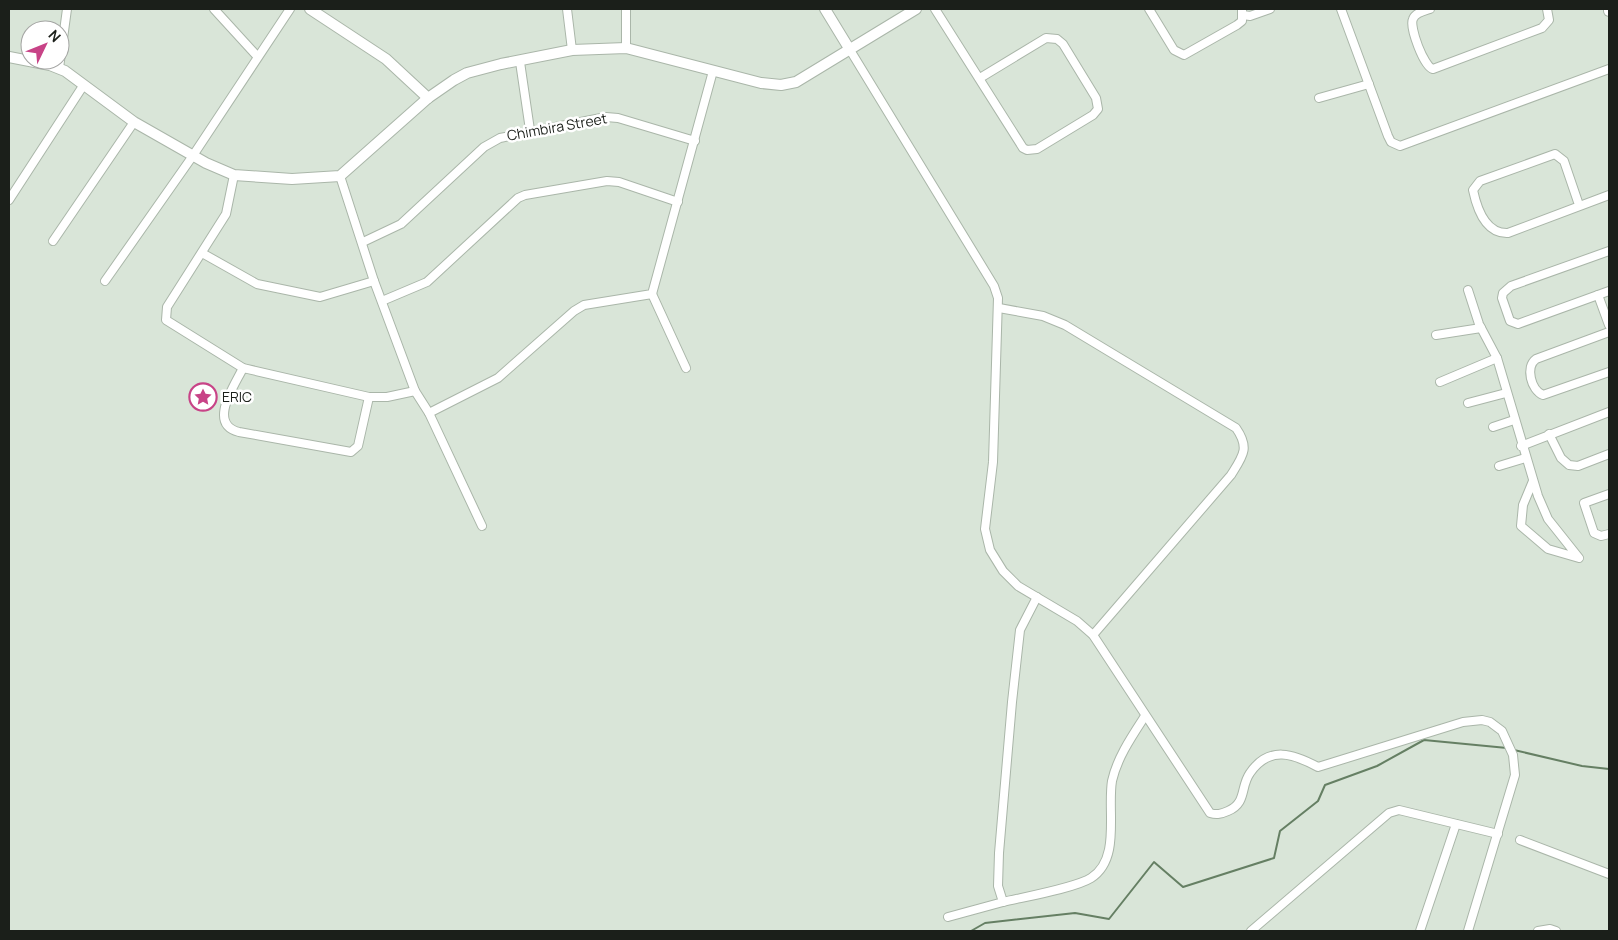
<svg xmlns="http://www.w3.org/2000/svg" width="1618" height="940" font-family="Manrope,sans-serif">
	<rect width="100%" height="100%" fill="#d9e5d8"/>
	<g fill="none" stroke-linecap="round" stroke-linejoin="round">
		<!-- stream -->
		<g stroke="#657f63" stroke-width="2">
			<path d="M 1514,750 L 1582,766 L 1609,769"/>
			<path d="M 971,931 L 985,923 L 1075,913 L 1109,919 L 1154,862 L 1183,887 L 1274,858 L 1280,831 L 1318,801 L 1325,785 L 1377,766 L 1424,740 L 1507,748"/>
		</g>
		<!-- minor casing -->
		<g stroke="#aab6a9" stroke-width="10">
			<g id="minor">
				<path d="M 214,9 L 257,56"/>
				<path d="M 567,9 L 572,50"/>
				<path d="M 626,9 L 626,48"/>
				<path d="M 935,9 L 1023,148 L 1027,150 L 1037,149 L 1093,115 L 1098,109 L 1096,98 L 1063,44 L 1057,39 L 1046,38 L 980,78"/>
				<path d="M 1149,9 L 1174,50 L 1184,55 L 1237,25 L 1242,21 L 1242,9"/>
				<path d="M 1341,9 L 1388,136 L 1391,142 L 1400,146 L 1609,69"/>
				<path d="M 1430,9 C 1424,11 1415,13 1413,19 C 1409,27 1424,67 1433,69 L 1542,28 L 1549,20 L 1547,9"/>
				<path d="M 1243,15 L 1250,16 L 1270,9"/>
				<path d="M 850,50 L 994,286 L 998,298 L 993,462 L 985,529 L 990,550 L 1003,571 L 1018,586 L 1077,621 L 1093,635 L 1210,813 C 1217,815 1221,814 1228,811 C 1247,803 1240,787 1250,773 C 1269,745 1294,754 1318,767 L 1463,722 L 1482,720 L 1490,722 L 1502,731 L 1513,755 L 1515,775 L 1468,931"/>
				<path d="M 520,62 L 530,130"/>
				<path d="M 59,68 L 67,9"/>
				<path d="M 1319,98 L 1369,84"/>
				<path d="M 234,175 L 226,214 L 167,307 L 166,320 L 243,368 L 369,397 L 387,397 L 415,391"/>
				<path d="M 340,176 L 374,281 L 415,391 L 429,413 L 482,526"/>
				<path d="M 9,200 L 83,86"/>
				<path d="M 1579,205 L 1564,161 L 1555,154 L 1480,181 L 1473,190 C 1477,209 1486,234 1508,233 L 1609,195"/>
				<path d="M 53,241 L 134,122"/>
				<path d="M 363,242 L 401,224 L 484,147 L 500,138 L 606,117 L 618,118 L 695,141"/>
				<path d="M 1609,251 L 1511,286 L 1503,293 L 1502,298 L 1510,321 L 1518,324 L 1609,291"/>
				<path d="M 202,253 L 257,284 L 320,297 L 374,281"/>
				<path d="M 105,281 L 192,157 L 290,9"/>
				<path d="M 1468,290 L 1479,324 L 1497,358 L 1538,496 L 1548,519 L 1579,558 L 1548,549 L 1521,526 L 1523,505 L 1533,481"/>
				<path d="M 652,294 L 686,368"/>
				<path d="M 1598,295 L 1609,325"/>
				<path d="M 382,301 L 427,282 L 518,198 L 525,195 L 607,181 L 619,182 L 678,202"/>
				<path d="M 999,308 L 1043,316 L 1065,325 L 1236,428 C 1250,448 1243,456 1231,475 L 1093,635"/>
				<path d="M 1609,332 L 1536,359 C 1525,367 1531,390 1543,395 L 1609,372"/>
				<path d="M 1436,335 L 1481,328"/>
				<path d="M 243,368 C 235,385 207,424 239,432 L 351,452 L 358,446 L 369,397"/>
				<path d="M 1440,382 L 1497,358"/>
				<path d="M 1468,403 L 1506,393"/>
				<path d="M 429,413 L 498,378 L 574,311 L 584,305 L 652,294 L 713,71"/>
				<path d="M 1493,427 L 1514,420"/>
				<path d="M 1549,434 L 1561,458 L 1569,465 L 1578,466 L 1609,454"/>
				<path d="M 1521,446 L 1609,412"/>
				<path d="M 1499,466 L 1525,458"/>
				<path d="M 1609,494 L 1584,503 L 1594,533 L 1601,536 L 1609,534"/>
				<path d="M 1520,840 L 1609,874"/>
				<path d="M 1003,902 C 1024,897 1075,888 1091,878 C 1121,859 1107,811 1112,781 C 1117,758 1132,736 1145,716"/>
				<path d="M 948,917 L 1003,902 L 998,886 L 999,853 L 1012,702 L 1020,630 L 1037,597"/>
				<path d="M 1251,931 L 1389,813 L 1399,810 L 1498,834"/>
				<path d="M 1420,931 L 1456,824"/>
				<path d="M 1538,931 L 1550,929 L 1556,931"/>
			</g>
		</g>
		<!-- tertiary casing -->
		<g stroke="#aab6a9" stroke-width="12">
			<g id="tertiary">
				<path d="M 310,9 L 386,59 L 428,98"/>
				<path d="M 825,9 L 850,50"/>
				<path d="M 1609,9 L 1609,11"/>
				<path d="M 9,57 L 50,65 L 65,71 L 134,122 L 206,163 L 234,175 L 292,179 L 340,176 L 428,98 L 454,80 L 467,73 L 501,64 L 572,50 L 626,48 L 761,83 L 781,85 L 796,82 L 916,9"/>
			</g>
		</g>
		<!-- minor -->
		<use href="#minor" stroke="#fff" stroke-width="8"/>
		<!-- tertiary -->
		<use href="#tertiary" stroke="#fff" stroke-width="10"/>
	</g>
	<!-- icons -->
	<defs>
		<g id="sight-ring" transform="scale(1.4375)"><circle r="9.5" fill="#fff" stroke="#c84387" stroke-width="1.5"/><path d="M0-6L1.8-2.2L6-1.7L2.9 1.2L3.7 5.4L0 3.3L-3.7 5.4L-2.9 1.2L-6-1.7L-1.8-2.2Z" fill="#c84387"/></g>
	</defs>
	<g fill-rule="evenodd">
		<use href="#sight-ring" x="203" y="397"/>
	</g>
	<g text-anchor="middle" stroke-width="5" stroke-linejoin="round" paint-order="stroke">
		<!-- street labels -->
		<g font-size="14" fill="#1b1f1a" stroke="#fff">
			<text transform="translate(557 127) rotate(-10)" y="5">Chimbira Street</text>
		</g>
		<!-- poi labels -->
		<g font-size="14" fill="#1b1f1a" stroke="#fff" text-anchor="start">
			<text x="222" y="402">ERIC</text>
		</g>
	</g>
	<!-- border -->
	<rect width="1618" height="940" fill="none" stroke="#1b1f1a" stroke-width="20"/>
	<!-- north arrow -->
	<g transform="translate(45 45) rotate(47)"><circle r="24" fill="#ffffff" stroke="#a4a5a3"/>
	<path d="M0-4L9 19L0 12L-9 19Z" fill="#c84387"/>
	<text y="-8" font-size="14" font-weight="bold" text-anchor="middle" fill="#1b1f1a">N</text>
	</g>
</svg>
